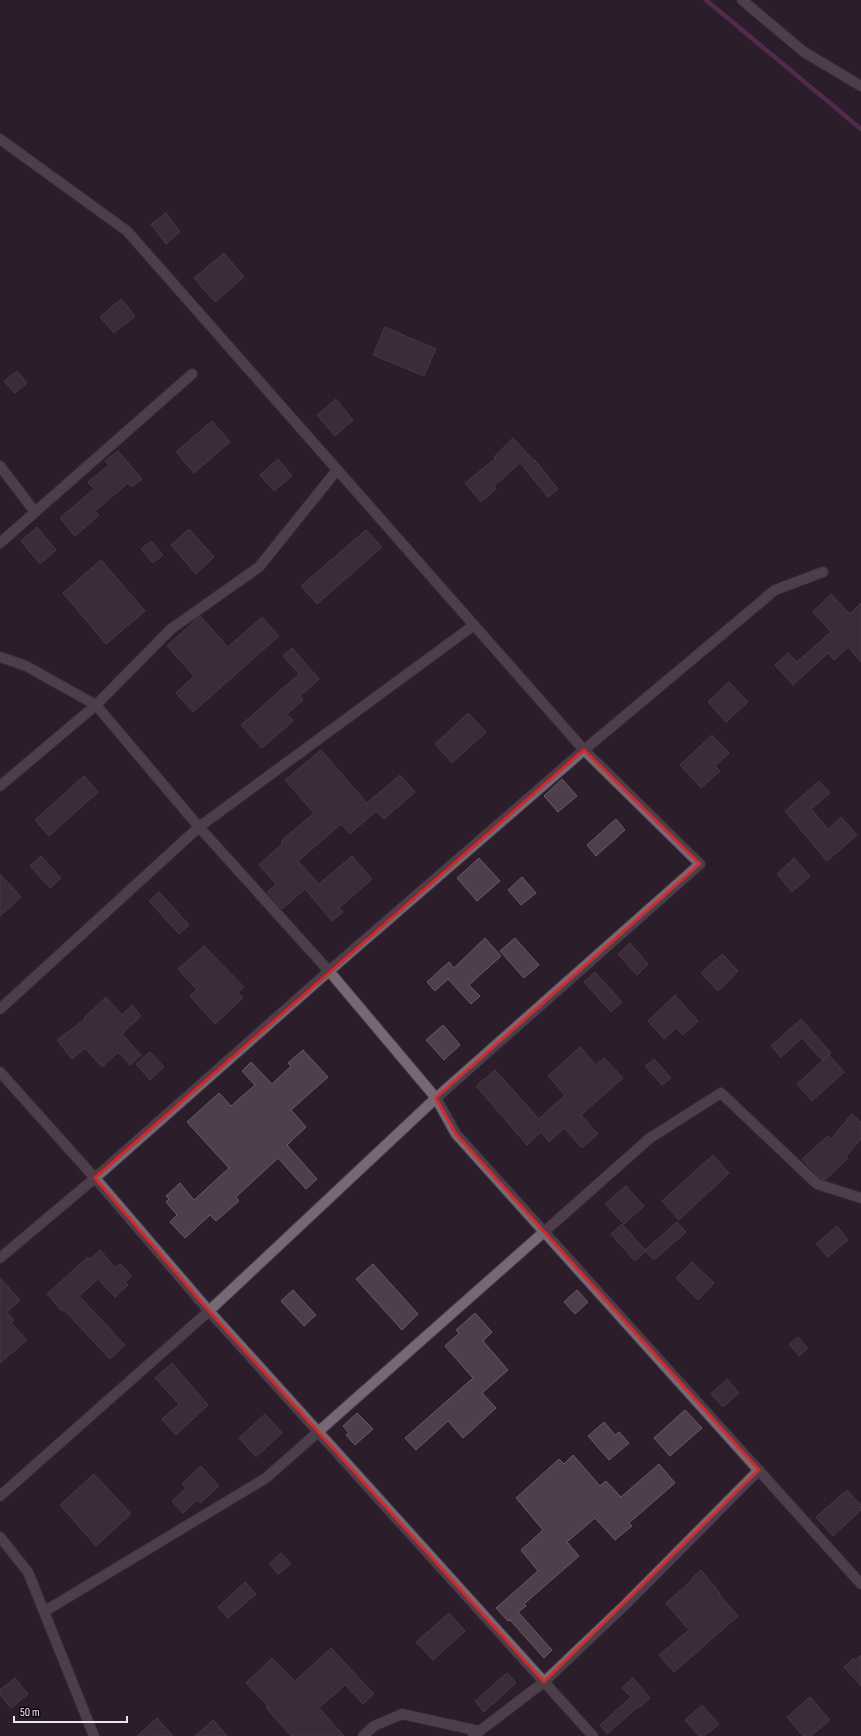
<svg xmlns="http://www.w3.org/2000/svg" width="861" height="1736" font-family="'Sofia Sans Condensed',sans-serif">
	<rect width="100%" height="100%" fill="#2b1d29"/>
	<g fill="none" stroke-linecap="round" stroke-linejoin="round">
		<!-- stream -->
		<path stroke="#7f3c79" stroke-width="4.5" d="M 706,0 L 861,129"/>
	</g>
	<!-- building -->
	<g fill="#4f3f4c" stroke="#6a5967">
		<path d="M 166,213 L 180,232 L 166,244 L 151,224 Z"/>
		<path d="M 224,253 L 244,277 L 215,302 L 194,278 Z"/>
		<path d="M 121,299 L 135,316 L 114,333 L 100,317 Z"/>
		<path d="M 385,327 L 436,349 L 424,376 L 373,355 Z"/>
		<path d="M 17,371 L 27,383 L 15,393 L 4,381 Z"/>
		<path d="M 336,399 L 353,420 L 335,436 L 317,415 Z"/>
		<path d="M 212,421 L 230,442 L 194,473 L 176,452 Z"/>
		<path d="M 513,438 L 534,461 L 535,460 L 558,489 L 548,497 L 520,463 L 494,486 L 496,489 L 481,502 L 465,483 L 496,458 L 494,457 Z"/>
		<path d="M 118,451 L 142,479 L 132,487 L 128,483 L 95,511 L 99,515 L 75,536 L 60,518 L 94,489 L 88,482 L 109,465 L 105,461 Z"/>
		<path d="M 278,459 L 292,476 L 274,491 L 260,475 Z"/>
		<path d="M 37,527 L 56,550 L 40,564 L 21,541 Z"/>
		<path d="M 189,529 L 214,557 L 196,574 L 171,545 Z"/>
		<path d="M 366,530 L 382,547 L 317,604 L 301,586 Z"/>
		<path d="M 151,541 L 163,555 L 153,563 L 141,549 Z"/>
		<path d="M 101,560 L 145,611 L 106,644 L 63,593 Z"/>
		<path d="M 831,594 L 850,614 L 861,603 L 861,662 L 848,647 L 834,660 L 828,653 L 793,685 L 775,665 L 788,653 L 797,662 L 831,632 L 813,612 Z"/>
		<path d="M 200,616 L 228,647 L 262,617 L 279,636 L 193,712 L 176,693 L 194,676 L 167,646 Z"/>
		<path d="M 292,648 L 319,679 L 300,696 L 303,700 L 287,714 L 293,721 L 262,748 L 241,725 L 299,674 L 283,656 Z"/>
		<path d="M 729,682 L 748,702 L 726,722 L 708,702 Z"/>
		<path d="M 468,713 L 486,732 L 452,763 L 435,744 Z"/>
		<path d="M 712,735 L 729,753 L 715,766 L 720,771 L 701,788 L 680,765 Z"/>
		<path d="M 321,750 L 367,803 L 400,775 L 415,792 L 384,819 L 376,811 L 350,834 L 341,824 L 298,861 L 319,884 L 352,856 L 372,879 L 339,908 L 343,912 L 332,921 L 305,889 L 282,909 L 267,892 L 276,884 L 259,865 L 283,843 L 281,841 L 314,813 L 285,780 Z"/>
		<path d="M 84,776 L 98,792 L 49,836 L 35,820 Z"/>
		<path d="M 562,779 L 577,796 L 558,812 L 544,796 Z"/>
		<path d="M 819,781 L 830,793 L 811,809 L 828,829 L 841,817 L 857,835 L 827,861 L 785,811 Z"/>
		<path d="M 616,819 L 625,830 L 596,856 L 587,845 Z"/>
		<path d="M 41,856 L 61,878 L 50,888 L 30,866 Z"/>
		<path d="M 479,858 L 500,881 L 477,901 L 457,878 Z"/>
		<path d="M 794,858 L 810,876 L 792,892 L 777,874 Z"/>
		<path d="M 0,874 L 21,897 L 0,916 Z"/>
		<path d="M 522,877 L 536,893 L 521,905 L 508,890 Z"/>
		<path d="M 159,892 L 189,925 L 179,934 L 149,901 Z"/>
		<path d="M 485,938 L 501,956 L 469,985 L 480,996 L 471,1004 L 448,979 L 435,991 L 427,982 L 449,962 L 454,968 Z"/>
		<path d="M 515,938 L 539,965 L 524,978 L 500,951 Z"/>
		<path d="M 630,943 L 648,964 L 637,975 L 618,954 Z"/>
		<path d="M 204,946 L 244,987 L 238,992 L 243,998 L 215,1024 L 190,996 L 197,990 L 178,969 Z"/>
		<path d="M 722,954 L 738,971 L 718,991 L 701,973 Z"/>
		<path d="M 595,972 L 622,1002 L 611,1012 L 584,982 Z"/>
		<path d="M 675,995 L 698,1021 L 683,1035 L 676,1028 L 664,1039 L 648,1021 Z"/>
		<path d="M 106,997 L 122,1015 L 132,1005 L 141,1016 L 122,1034 L 141,1055 L 130,1065 L 118,1052 L 102,1067 L 85,1048 L 72,1059 L 57,1040 L 85,1019 L 84,1018 Z"/>
		<path d="M 801,1019 L 831,1053 L 822,1060 L 802,1038 L 781,1057 L 771,1046 Z"/>
		<path d="M 443,1025 L 460,1045 L 444,1060 L 426,1040 Z"/>
		<path d="M 580,1047 L 596,1065 L 604,1058 L 623,1078 L 581,1115 L 598,1134 L 582,1148 L 564,1128 L 549,1142 L 541,1132 L 527,1145 L 476,1086 L 495,1070 L 539,1119 L 565,1095 L 548,1076 Z"/>
		<path d="M 303,1050 L 328,1077 L 291,1110 L 306,1127 L 287,1145 L 317,1179 L 306,1189 L 278,1158 L 236,1197 L 239,1201 L 216,1221 L 210,1215 L 185,1238 L 170,1222 L 177,1215 L 166,1202 L 169,1199 L 166,1196 L 180,1183 L 194,1200 L 229,1168 L 187,1122 L 219,1093 L 231,1106 L 255,1085 L 242,1071 L 251,1062 L 272,1084 L 291,1066 L 288,1063 Z"/>
		<path d="M 150,1052 L 164,1067 L 150,1080 L 136,1064 Z"/>
		<path d="M 829,1055 L 844,1072 L 812,1101 L 797,1084 Z"/>
		<path d="M 654,1059 L 671,1078 L 662,1085 L 645,1066 Z"/>
		<path d="M 852,1114 L 861,1122 L 861,1139 L 846,1156 L 848,1158 L 825,1180 L 820,1178 L 802,1159 L 828,1136 L 831,1139 Z"/>
		<path d="M 713,1155 L 729,1173 L 679,1220 L 662,1201 Z"/>
		<path d="M 626,1186 L 644,1206 L 624,1224 L 605,1204 Z"/>
		<path d="M 677,1222 L 686,1232 L 654,1260 L 645,1250 Z"/>
		<path d="M 622,1224 L 646,1251 L 635,1261 L 611,1234 Z"/>
		<path d="M 837,1226 L 848,1240 L 828,1257 L 816,1244 Z"/>
		<path d="M 100,1250 L 115,1268 L 120,1264 L 132,1276 L 125,1282 L 128,1285 L 115,1297 L 98,1279 L 79,1296 L 125,1345 L 110,1359 L 64,1310 L 62,1311 L 47,1294 L 88,1257 L 90,1259 Z"/>
		<path d="M 692,1262 L 714,1283 L 698,1300 L 676,1278 Z"/>
		<path d="M 373,1264 L 418,1314 L 402,1330 L 356,1279 Z"/>
		<path d="M 0,1278 L 20,1300 L 7,1312 L 14,1320 L 11,1323 L 27,1340 L 0,1363 Z"/>
		<path d="M 293,1290 L 316,1315 L 304,1326 L 281,1301 Z"/>
		<path d="M 577,1290 L 588,1302 L 575,1314 L 564,1302 Z"/>
		<path d="M 475,1313 L 492,1332 L 483,1341 L 508,1370 L 482,1393 L 496,1408 L 463,1438 L 448,1421 L 416,1450 L 405,1438 L 473,1378 L 445,1346 L 459,1333 L 456,1330 Z"/>
		<path d="M 798,1337 L 808,1348 L 799,1356 L 789,1344 Z"/>
		<path d="M 172,1363 L 208,1405 L 176,1435 L 162,1419 L 179,1404 L 155,1378 Z"/>
		<path d="M 727,1379 L 739,1393 L 723,1407 L 711,1394 Z"/>
		<path d="M 685,1410 L 702,1428 L 670,1456 L 654,1438 Z"/>
		<path d="M 357,1413 L 373,1429 L 355,1445 L 346,1435 L 349,1433 L 343,1426 Z"/>
		<path d="M 265,1414 L 282,1433 L 256,1457 L 239,1438 Z"/>
		<path d="M 604,1422 L 615,1435 L 619,1432 L 629,1443 L 609,1460 L 588,1436 Z"/>
		<path d="M 573,1455 L 600,1486 L 606,1481 L 621,1497 L 659,1464 L 675,1483 L 629,1523 L 632,1526 L 615,1540 L 595,1518 L 567,1542 L 579,1556 L 524,1604 L 526,1606 L 518,1612 L 552,1650 L 544,1658 L 510,1620 L 508,1621 L 496,1608 L 538,1571 L 521,1550 L 543,1530 L 516,1498 L 559,1459 L 564,1464 Z"/>
		<path d="M 201,1466 L 219,1486 L 200,1503 L 197,1500 L 183,1513 L 172,1501 L 186,1488 L 182,1484 Z"/>
		<path d="M 94,1474 L 131,1514 L 96,1546 L 60,1505 Z"/>
		<path d="M 847,1490 L 861,1505 L 861,1510 L 833,1536 L 816,1517 Z"/>
		<path d="M 281,1553 L 291,1564 L 278,1574 L 269,1564 Z"/>
		<path d="M 701,1570 L 720,1593 L 719,1594 L 738,1616 L 674,1672 L 659,1655 L 689,1630 L 666,1603 L 692,1580 L 691,1579 Z"/>
		<path d="M 245,1582 L 256,1594 L 228,1618 L 218,1607 Z"/>
		<path d="M 449,1613 L 465,1631 L 433,1660 L 416,1642 Z"/>
		<path d="M 331,1648 L 374,1694 L 363,1704 L 345,1685 L 319,1708 L 344,1736 L 291,1736 L 266,1708 L 268,1706 L 246,1683 L 272,1658 L 295,1681 Z"/>
		<path d="M 861,1655 L 861,1686 L 844,1667 L 854,1658 L 855,1660 Z"/>
		<path d="M 507,1673 L 516,1683 L 484,1712 L 475,1701 Z"/>
		<path d="M 15,1678 L 28,1694 L 11,1708 L 0,1695 L 0,1690 Z"/>
		<path d="M 633,1678 L 650,1698 L 640,1707 L 639,1706 L 607,1734 L 600,1725 L 631,1697 L 622,1688 Z"/>
		<path d="M 810,1697 L 830,1720 L 811,1736 L 803,1736 L 787,1717 Z"/>
		<path d="M 702,1705 L 719,1724 L 704,1736 L 699,1736 L 685,1720 Z"/>
		<path d="M 157,1718 L 173,1736 L 137,1736 Z"/>
		<path d="M 213,1720 L 227,1736 L 195,1736 Z"/>
	</g>
	<g fill="none" stroke-linecap="round" stroke-linejoin="round">
		<!-- minor casing -->
		<g stroke="#433842" stroke-width="12">
			<g id="minor">
				<path d="M 742,0 L 804,52 L 861,86"/>
				<path d="M 0,139 L 127,231 L 584,750 L 700,864 L 436,1098 L 209,1311 L 0,1496"/>
				<path d="M 0,466 L 35,512"/>
				<path d="M 0,543 L 192,374"/>
				<path d="M 0,657 L 26,666 L 96,705 L 199,827 L 329,971 L 436,1098 L 456,1134 L 861,1584"/>
				<path d="M 0,786 L 96,705 L 171,629 L 259,567 L 337,470"/>
				<path d="M 0,1009 L 199,827 L 474,625"/>
				<path d="M 0,1072 L 95,1178 L 209,1311 L 593,1736"/>
				<path d="M 0,1258 L 95,1178 L 329,971 L 584,750 L 775,590 L 823,572"/>
				<path d="M 0,1537 L 28,1572 L 94,1736"/>
				<path d="M 45,1611 L 266,1478 L 650,1138 L 721,1093 L 817,1184 L 861,1198"/>
				<path d="M 363,1736 L 374,1726 L 402,1714 L 479,1731"/>
				<path d="M 473,1736 L 544,1682 L 626,1604 L 759,1470"/>
			</g>
		</g>
		<!-- minor -->
		<use href="#minor" stroke="#786775" stroke-width="10"/>
	</g>
	<!-- marked area -->
	<path d="M0 0H861V1736H0ZM 584,750 L 700,864 L 436,1098 L 456,1134 L 759,1470 L 544,1682 L 209,1311 L 95,1178 Z" fill="#2b1d29" fill-opacity=".55" fill-rule="evenodd"/>
	<path fill="none" stroke="#d62828" stroke-width="3" stroke-linejoin="round" d="M 584,750 L 700,864 L 436,1098 L 456,1134 L 759,1470 L 544,1682 L 209,1311 L 95,1178 Z"/>
	<!-- scale -->
	<path d="M14 1716v6h113v-6" fill="none" stroke="#efe5ee" stroke-width="2"/>
	<text x="20" y="1716" font-size="12" fill="#efe5ee" stroke="#0f090f" stroke-width="3" paint-order="stroke">50 m</text>
</svg>
